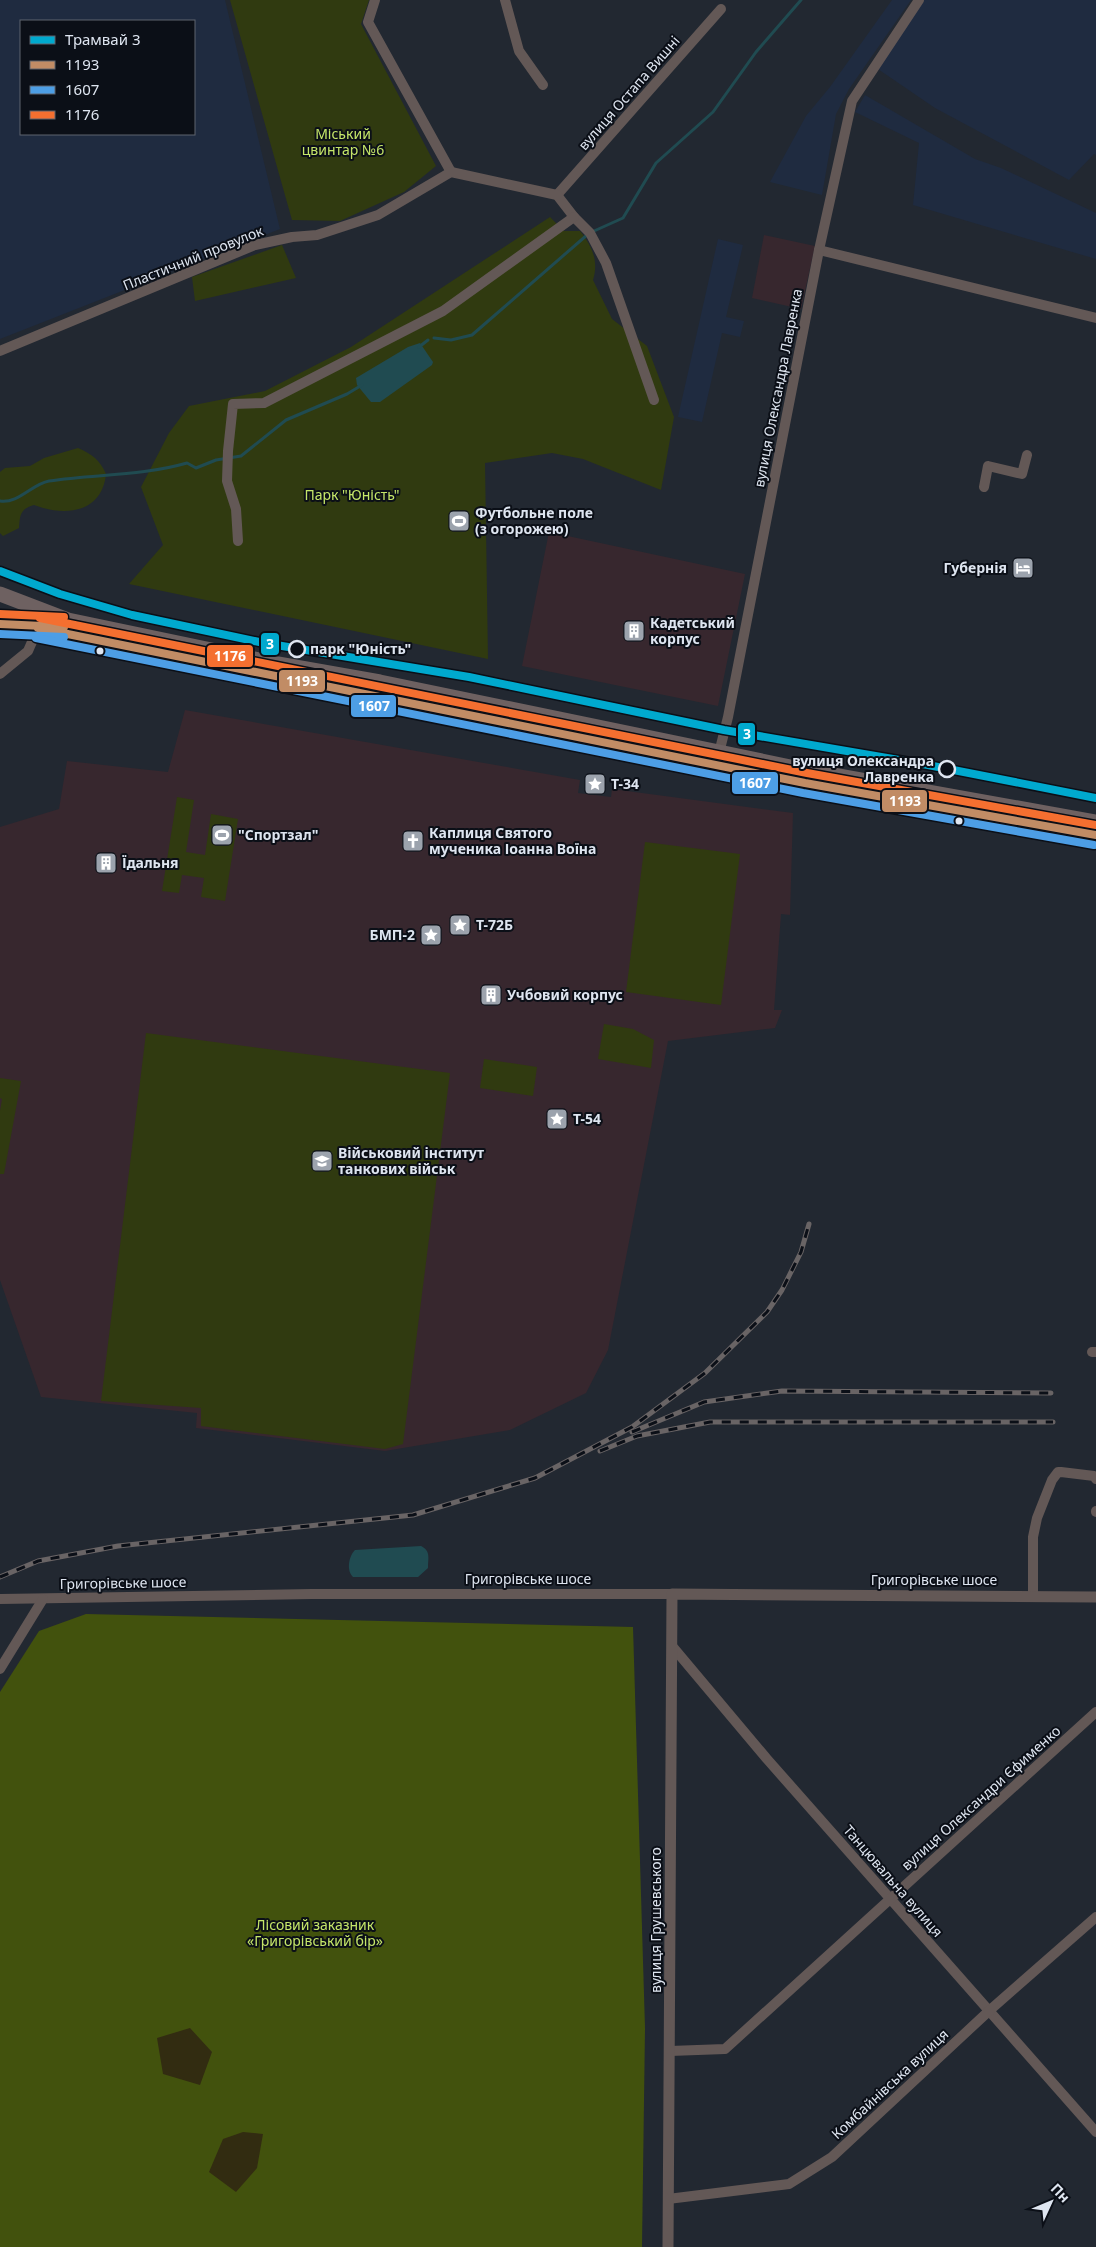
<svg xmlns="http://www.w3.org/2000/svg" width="1096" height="2247" font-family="'Noto Sans',sans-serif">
	<rect width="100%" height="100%" fill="#222831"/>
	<!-- built -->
	<g fill="#1f2b40" fill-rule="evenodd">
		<path d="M 0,0 L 225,0 L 280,229 L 0,339 ZM 21,21 L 194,21 L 194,134 L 21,134 Z"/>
		<path d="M 892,0 L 911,0 L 849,89 L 836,114 L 822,195 L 770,182 L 806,116 L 830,87 Z"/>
		<path d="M 919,0 L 1096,0 L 1096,155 L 1094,154 L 1069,180 L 935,108 L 875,67 Z"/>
		<path d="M 865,95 L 975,159 L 1001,168 L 1096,213 L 1096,259 L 913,205 L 919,143 L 855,112 Z"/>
		<path d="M 718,239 L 743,245 L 726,317 L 744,321 L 740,337 L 722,333 L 702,422 L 678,417 Z"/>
	</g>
	<!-- education -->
	<g fill="#37272e">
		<path d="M 764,235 L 815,246 L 801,309 L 752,298 Z"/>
		<path d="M 549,532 L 745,574 L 718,706 L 522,666 Z"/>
		<path d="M 185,710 L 580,780 L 578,793 L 611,797 L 612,789 L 793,813 L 790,915 L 781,914 L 774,1010 L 782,1010 L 775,1028 L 668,1041 L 608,1350 L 586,1393 L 510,1430 L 385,1451 L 196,1428 L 197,1413 L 41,1397 L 0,1280 L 0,827 L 59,809 L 67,761 L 168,772 Z"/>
	</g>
	<!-- green -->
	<g fill="#303a10">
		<path d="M 230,0 L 369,0 L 361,24 L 436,166 L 404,192 L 340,221 L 292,220 Z"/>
		<path d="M 550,217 L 564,231 L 580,231 C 592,246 599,261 593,280 L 612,319 L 647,346 L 674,417 L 661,490 L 583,459 L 552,453 L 485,463 L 488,659 L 129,584 L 163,545 L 141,487 L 169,433 L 189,406 L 265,391 L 351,347 Z"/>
		<path d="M 282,245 L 296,278 L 195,301 L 192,277 Z"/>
		<path d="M 78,448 C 92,454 100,460 106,474 C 102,513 65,517 34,505 C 20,509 20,515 19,528 L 3,536 L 0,533 L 0,472 L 5,468 L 30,466 L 44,458 Z"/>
		<path d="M 177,797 L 194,800 L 186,852 L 205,855 L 211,814 L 238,819 L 225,901 L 201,897 L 204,878 L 182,875 L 179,893 L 162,891 Z"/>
		<path d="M 645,842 L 740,854 L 721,1005 L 626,992 Z"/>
		<path d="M 604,1024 L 633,1029 L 654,1040 L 651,1068 L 598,1059 Z"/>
		<path d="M 146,1033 L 450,1073 L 403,1444 L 385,1449 L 201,1426 L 201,1408 L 101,1401 Z"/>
		<path d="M 484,1059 L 537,1067 L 533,1096 L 480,1088 Z"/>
		<path d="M 0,1078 L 21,1081 L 4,1174 L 0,1174 L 0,1111 L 2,1099 L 0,1098 Z"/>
	</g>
	<!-- forest -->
	<path fill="#42520d" d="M 86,1614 L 633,1627 L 645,2028 L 642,2247 L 0,2247 L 0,1692 L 39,1631 Z"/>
	<!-- sand -->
	<g fill="#322c11">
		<path d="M 190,2028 L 212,2052 L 200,2085 L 163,2074 L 157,2038 Z"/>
		<path d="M 243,2132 L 263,2134 L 257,2168 L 236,2192 L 209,2172 L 223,2139 Z"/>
	</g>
	<!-- water -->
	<g fill="#204b51">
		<path d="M 420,343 L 433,362 L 432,365 L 380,402 L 371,402 L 357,385 L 356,378 L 408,347 Z"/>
		<path d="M 421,1546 C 431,1551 428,1558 428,1568 L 418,1577 L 353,1577 C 346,1570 349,1556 355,1550 Z"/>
	</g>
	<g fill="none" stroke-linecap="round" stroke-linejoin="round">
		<!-- stream -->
		<g stroke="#204b51" stroke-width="3">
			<path d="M 594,231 L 623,218 L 656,163 L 713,112 L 756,52 L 801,0"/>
			<path d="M 434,338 L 451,340 L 472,335 L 587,235"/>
			<path d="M 419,347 L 428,340"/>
			<path d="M 0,501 C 18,504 32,484 49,481 C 96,474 142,476 187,463 L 196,468 L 216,460 L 241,456 L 286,420 L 347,394 L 362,385"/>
		</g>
		<!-- minor -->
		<g stroke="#635856" stroke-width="10">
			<path d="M 375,0 L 368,22 L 451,172"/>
			<path d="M 505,0 L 519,51 L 543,85"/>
			<path d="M 557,195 L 721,9"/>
			<path d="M 819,250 L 1096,318"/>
			<path d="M 0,351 L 255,245 L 292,237 L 317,235 L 378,215 L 451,172 L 557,195 L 574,217 L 590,233 L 606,263 L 654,400"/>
			<path d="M 984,487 L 988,466 L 1022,474 L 1027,455"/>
			<path d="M 238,541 L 236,509 L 227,481 L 228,451 L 233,404 L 264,403 L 443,311 L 574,217"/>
			<path d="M 0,674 L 28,651 L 38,628"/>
			<path d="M 718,757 L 728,717 L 819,250 L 852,101 L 919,0"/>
			<path d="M 1092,1352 L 1096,1352"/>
			<path d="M 1096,1511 L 1096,1512"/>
			<path d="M 1033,1596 L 1033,1537 L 1037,1518 L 1052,1480 L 1058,1472 L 1061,1472 L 1094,1476 L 1096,1479"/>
			<path d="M 0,1599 L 312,1594 L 672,1594"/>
			<path d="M 672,1646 L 767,1759 L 1096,2132"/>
			<path d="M 0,1669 L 43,1599"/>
			<path d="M 670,2051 L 725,2049 L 1096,1712"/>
			<path d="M 668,2199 L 789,2184 L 832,2157 L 990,2010 L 1096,1917"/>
		</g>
		<!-- tertiary -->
		<path stroke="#635856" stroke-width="11" d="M 668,2247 L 672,1594 L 1096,1597"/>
		<!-- primary -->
		<g stroke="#6e6161" stroke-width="15">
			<path d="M 0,594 L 68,620 L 278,664 L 380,682 L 805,770 L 1096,822"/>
			<path d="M 0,624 L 46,627"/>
			<path d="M 38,628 L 278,678 L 393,699 L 805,783 L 913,801 L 1096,835"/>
		</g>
		<!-- rail casing -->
		<g stroke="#696465" stroke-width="5">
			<g id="rail">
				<path d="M 632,1432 L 704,1402 L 782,1391 L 1051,1393"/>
				<path d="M 600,1451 L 637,1436 L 710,1422 L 1053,1422"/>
				<path d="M 0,1577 L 38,1561 L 118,1546 L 413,1515 L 535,1478 L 632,1427 L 705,1373 L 767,1312 L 782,1290 L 801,1252 L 809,1224"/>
			</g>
		</g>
		<!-- rail -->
		<use href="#rail" stroke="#0b0f17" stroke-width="3" stroke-dasharray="9" stroke-linecap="butt"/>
		<!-- bus-1 casing -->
		<g stroke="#0b0f17" stroke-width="11">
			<g id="bus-1">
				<path d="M 0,624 L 64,627"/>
				<path d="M 38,628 L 805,783 L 1096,835"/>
			</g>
		</g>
		<!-- bus-2 casing -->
		<g stroke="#0b0f17" stroke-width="11">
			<g id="bus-2">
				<path d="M 0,634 L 64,637"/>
				<path d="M 36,638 L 803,793 L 1094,845"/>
			</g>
		</g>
		<!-- bus-3 casing -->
		<g stroke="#0b0f17" stroke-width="11">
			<g id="bus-3">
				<path d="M 0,614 L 64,617"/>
				<path d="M 40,618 L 807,773 L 1096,825"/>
			</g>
		</g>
		<!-- bus-1 -->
		<use href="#bus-1" stroke="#c18c65" stroke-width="8"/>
		<!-- bus-2 -->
		<use href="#bus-2" stroke="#4d9ee5" stroke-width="8"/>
		<!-- bus-3 -->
		<use href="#bus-3" stroke="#f46f30" stroke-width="8"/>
		<!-- tram-1 casing -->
		<g stroke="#0b0f17" stroke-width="11">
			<path id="tram-1" d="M 0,571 L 60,594 L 132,615 L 264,643 L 469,677 L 724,730 L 928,765 L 1096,798"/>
		</g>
		<!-- tram-1 -->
		<use href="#tram-1" stroke="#00a9ce" stroke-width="8"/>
	</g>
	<!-- icons -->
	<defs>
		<g id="stadium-square" transform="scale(1.125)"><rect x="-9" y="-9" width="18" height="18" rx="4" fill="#9ca3ad" stroke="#0b0f17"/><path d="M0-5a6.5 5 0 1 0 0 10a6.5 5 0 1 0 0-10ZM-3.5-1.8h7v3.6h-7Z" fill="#fff"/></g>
		<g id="hotel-square" transform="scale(1.125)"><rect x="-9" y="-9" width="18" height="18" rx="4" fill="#9ca3ad" stroke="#0b0f17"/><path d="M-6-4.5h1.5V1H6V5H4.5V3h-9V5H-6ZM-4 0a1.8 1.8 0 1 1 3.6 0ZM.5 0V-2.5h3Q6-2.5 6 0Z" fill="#fff"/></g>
		<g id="building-square" transform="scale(1.125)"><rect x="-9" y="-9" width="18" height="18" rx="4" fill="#9ca3ad" stroke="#0b0f17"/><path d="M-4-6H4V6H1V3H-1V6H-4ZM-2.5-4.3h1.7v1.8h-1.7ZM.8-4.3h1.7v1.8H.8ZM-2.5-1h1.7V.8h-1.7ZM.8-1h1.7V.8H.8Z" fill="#fff"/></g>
		<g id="sight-square" transform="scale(1.125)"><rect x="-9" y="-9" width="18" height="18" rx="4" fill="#9ca3ad" stroke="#0b0f17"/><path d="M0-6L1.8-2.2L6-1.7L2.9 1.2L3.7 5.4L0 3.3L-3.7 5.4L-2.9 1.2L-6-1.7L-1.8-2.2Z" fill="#fff"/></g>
		<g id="church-square" transform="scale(1.125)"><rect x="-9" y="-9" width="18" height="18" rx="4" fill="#9ca3ad" stroke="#0b0f17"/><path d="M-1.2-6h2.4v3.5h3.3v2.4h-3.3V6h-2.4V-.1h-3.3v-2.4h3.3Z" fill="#fff"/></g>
		<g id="university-square" transform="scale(1.125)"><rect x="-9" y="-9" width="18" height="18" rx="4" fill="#9ca3ad" stroke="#0b0f17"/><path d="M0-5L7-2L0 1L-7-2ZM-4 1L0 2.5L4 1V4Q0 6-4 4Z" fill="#fff"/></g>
	</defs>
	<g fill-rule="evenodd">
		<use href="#stadium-square" x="459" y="521"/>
		<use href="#hotel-square" x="1023" y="568"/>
		<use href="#building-square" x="634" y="631"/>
		<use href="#sight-square" x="595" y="784"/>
		<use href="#stadium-square" x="222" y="835"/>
		<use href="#church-square" x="413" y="841"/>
		<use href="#building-square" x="106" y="863"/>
		<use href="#sight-square" x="460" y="925"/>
		<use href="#sight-square" x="431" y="935"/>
		<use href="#building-square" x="491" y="995"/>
		<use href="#sight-square" x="557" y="1119"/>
		<use href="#university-square" x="322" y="1161"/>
	</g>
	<!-- markers -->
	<g fill="#0b0f17" stroke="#dee5f0" stroke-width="2.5">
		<circle cx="297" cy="649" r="8"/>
		<circle cx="947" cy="769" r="8"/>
	</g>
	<g fill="#dee5f0" stroke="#0b0f17" stroke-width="2">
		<circle cx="100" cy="651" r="4.5"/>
		<circle cx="959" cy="821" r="4.5"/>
	</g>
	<g text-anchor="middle" stroke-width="4" stroke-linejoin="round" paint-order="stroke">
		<!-- street labels -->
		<g font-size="14" fill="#dee5f0" stroke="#0b0f17">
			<text transform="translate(629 93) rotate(-49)" y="5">вулиця Остапа Вишні</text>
			<text transform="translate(193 258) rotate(-22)" y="5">Пластичний провулок</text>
			<text transform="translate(778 388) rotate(-79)" y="5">вулиця Олександра Лавренка</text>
			<text x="528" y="1584">Григорівське шосе</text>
			<text x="934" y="1585">Григорівське шосе</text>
			<text transform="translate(123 1583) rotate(-1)" y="5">Григорівське шосе</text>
			<text transform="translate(981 1798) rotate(-42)" y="5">вулиця Олександри Єфименко</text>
			<text transform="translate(893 1881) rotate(49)" y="5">Танцювальна вулиця</text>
			<text transform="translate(656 1920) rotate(-90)" y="5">вулиця Грушевського</text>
			<text transform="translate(890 2084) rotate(-43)" y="5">Комбайнівська вулиця</text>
		</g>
		<!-- park labels -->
		<g font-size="14" fill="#c5e669" stroke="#0b0f17">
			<text x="343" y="139">Міський<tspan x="343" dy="16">цвинтар №6</tspan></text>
			<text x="352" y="500">Парк "Юність"</text>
			<text x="315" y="1930">Лісовий заказник<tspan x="315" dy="16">«Григорівський бір»</tspan></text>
		</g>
		<!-- poi labels -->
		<g font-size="14" font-weight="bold" fill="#dee5f0" stroke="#0b0f17" text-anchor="start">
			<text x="475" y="518">Футбольне поле<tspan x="475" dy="16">(з огорожею)</tspan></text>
			<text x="1007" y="573" text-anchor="end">Губернія</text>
			<text x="650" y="628">Кадетський<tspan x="650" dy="16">корпус</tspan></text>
			<text x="611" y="789">T-34</text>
			<text x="429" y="838">Каплиця Святого<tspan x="429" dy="16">мученика Іоанна Воїна</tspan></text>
			<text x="238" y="840">"Спортзал"</text>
			<text x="122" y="868">Їдальня</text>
			<text x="476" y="930">Т-72Б</text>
			<text x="415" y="940" text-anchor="end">БМП-2</text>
			<text x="507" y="1000">Учбовий корпус</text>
			<text x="573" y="1124">Т-54</text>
			<text x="338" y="1158">Військовий інститут<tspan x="338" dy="16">танкових військ</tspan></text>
		</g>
		<!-- stop labels -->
		<g font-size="14" font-weight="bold" fill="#dee5f0" stroke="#0b0f17" text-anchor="start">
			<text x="310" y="654">парк "Юність"</text>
			<text x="934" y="766" text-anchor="end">вулиця Олександра<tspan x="934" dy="16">Лавренка</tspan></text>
		</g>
	</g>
	<g stroke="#0b0f17" stroke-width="2">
		<rect x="260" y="632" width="20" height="24" rx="5" fill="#00a9ce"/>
		<rect x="206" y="644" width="48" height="24" rx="5" fill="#f46f30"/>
		<rect x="278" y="669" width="48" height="24" rx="5" fill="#c18c65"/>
		<rect x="350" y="694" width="47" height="24" rx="5" fill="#4d9ee5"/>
		<rect x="737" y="722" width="19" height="24" rx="5" fill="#00a9ce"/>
		<rect x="731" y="771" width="48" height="24" rx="5" fill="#4d9ee5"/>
		<rect x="881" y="789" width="47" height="24" rx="5" fill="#c18c65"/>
	</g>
	<g font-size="14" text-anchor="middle" font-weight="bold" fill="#fff">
		<text x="270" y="649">3</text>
		<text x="230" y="661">1176</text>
		<text x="302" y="686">1193</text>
		<text x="374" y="711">1607</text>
		<text x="747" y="739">3</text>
		<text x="755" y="788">1607</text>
		<text x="905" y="806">1193</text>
	</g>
	<!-- legend -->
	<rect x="20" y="20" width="175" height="115" fill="#0b0f17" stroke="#5f656e"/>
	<rect x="30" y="36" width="25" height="8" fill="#00a9ce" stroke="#5f656e"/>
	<text x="65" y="45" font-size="15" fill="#dee5f0">Трамвай 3</text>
	<rect x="30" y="61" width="25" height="8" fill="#c18c65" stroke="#5f656e"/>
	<text x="65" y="70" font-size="15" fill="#dee5f0">1193</text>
	<rect x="30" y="86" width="25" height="8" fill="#4d9ee5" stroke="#5f656e"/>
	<text x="65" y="95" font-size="15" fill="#dee5f0">1607</text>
	<rect x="30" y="111" width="25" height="8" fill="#f46f30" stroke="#5f656e"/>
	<text x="65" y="120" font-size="15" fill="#dee5f0">1176</text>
	<!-- north arrow -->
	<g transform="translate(1051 2202) rotate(46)" stroke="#0b0f17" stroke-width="4" paint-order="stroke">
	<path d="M0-4L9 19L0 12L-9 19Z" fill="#dee5f0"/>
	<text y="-8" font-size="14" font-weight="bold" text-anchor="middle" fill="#dee5f0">Пн</text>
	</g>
</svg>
